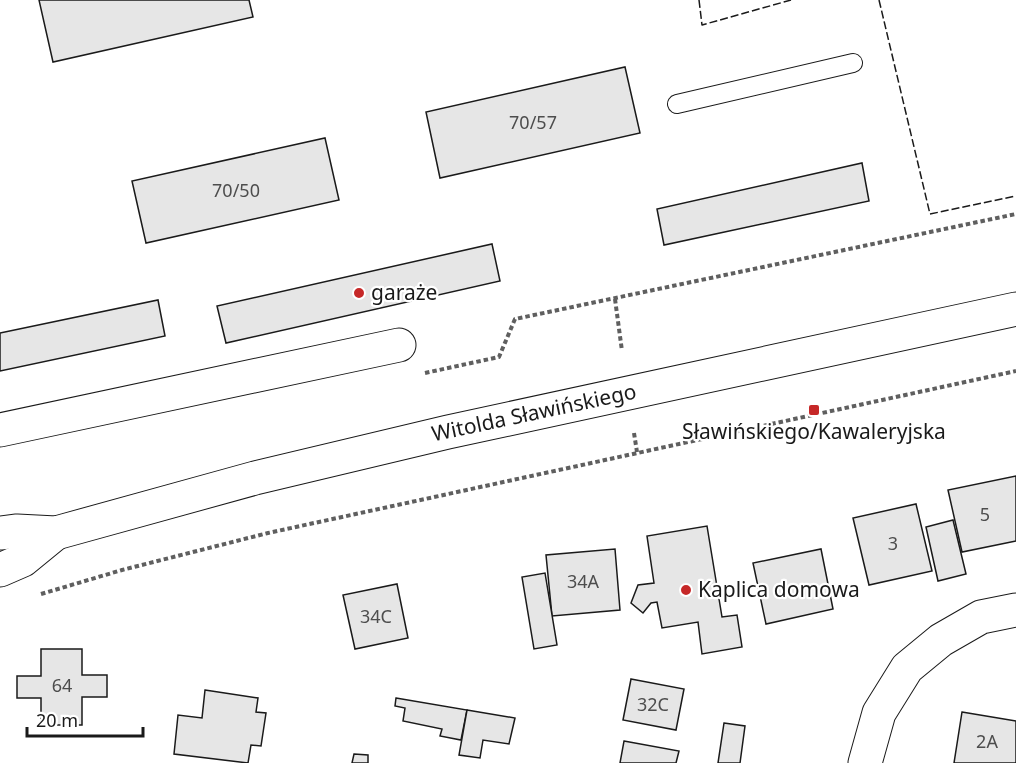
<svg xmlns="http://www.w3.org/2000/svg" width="1016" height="763" font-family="'Noto Sans',sans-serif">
	<rect width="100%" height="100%" fill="#fff"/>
	<!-- building -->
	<g fill="#e6e6e6" stroke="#1a1a1a" stroke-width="1.5">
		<path d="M 39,0 L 249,0 L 253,17 L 53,62 Z"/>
		<path d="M 625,67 L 640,133 L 440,178 L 426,112 Z"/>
		<path d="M 325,138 L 339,200 L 146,243 L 132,181 Z"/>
		<path d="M 862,163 L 869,201 L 664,245 L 657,209 Z"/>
		<path d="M 492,244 L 500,281 L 226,343 L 217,306 Z"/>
		<path d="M 158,300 L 165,336 L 0,371 L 0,333 Z"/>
		<path d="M 1016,476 L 1016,541 L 962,552 L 948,490 Z"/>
		<path d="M 916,504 L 932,571 L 869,585 L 853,518 Z"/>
		<path d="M 953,520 L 966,574 L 938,581 L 926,527 Z"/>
		<path d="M 707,526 L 722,617 L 737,615 L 742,647 L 702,654 L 698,622 L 662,628 L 657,602 L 651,603 L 643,613 L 631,603 L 638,585 L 654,583 L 647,536 Z"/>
		<path d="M 615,549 L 620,610 L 552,616 L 546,555 Z"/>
		<path d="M 821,549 L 833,609 L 766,624 L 753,563 Z"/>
		<path d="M 545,573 L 557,645 L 534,649 L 522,577 Z"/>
		<path d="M 397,584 L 408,638 L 355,649 L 343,595 Z"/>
		<path d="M 41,649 L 82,649 L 82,675 L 107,675 L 107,697 L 82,697 L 82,725 L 41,725 L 41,698 L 17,698 L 17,676 L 41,676 Z"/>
		<path d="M 631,679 L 684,689 L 676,730 L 623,720 Z"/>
		<path d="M 205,690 L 258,698 L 256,712 L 266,713 L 261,746 L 251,745 L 248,763 L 174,754 L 178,715 L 202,718 Z"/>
		<path d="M 396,698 L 467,710 L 461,740 L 440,736 L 442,729 L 403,721 L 405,708 L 395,706 Z"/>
		<path d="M 467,710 L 515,718 L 509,744 L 483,740 L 480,758 L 459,755 Z"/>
		<path d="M 962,712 L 1016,721 L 1016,763 L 954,763 Z"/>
		<path d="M 724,723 L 745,726 L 740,763 L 718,763 Z"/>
		<path d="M 624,741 L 679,751 L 676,763 L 620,763 Z"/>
		<path d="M 354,754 L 368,755 L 368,763 L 352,763 Z"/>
	</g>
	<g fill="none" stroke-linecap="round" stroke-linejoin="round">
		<!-- lane casing -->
		<g stroke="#1a1a1a" stroke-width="20">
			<path id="lane" d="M 677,104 L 853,63"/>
		</g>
		<!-- street casing -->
		<g stroke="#1a1a1a" stroke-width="35">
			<g id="street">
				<path d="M 0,430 L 399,345"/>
				<path d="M 865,763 L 879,713 L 907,668 L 941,640 L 981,617 L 1016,610"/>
			</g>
		</g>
		<!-- secondary casing -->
		<g stroke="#1a1a1a" stroke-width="35">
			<g id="secondary">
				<path d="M 0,533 L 17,531 L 56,533 L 255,478 L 448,432 L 1016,309"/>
				<path d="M 0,570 L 23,560 L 56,533"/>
			</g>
		</g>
		<!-- path -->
		<g stroke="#5f5f5f" stroke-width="4" stroke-dasharray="4.5 3" stroke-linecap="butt">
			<path d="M 615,299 L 622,351"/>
			<path d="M 425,373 L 499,357 L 515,319 L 1016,214"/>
			<path d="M 634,433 L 637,452"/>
			<path d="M 41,594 L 122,570 L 268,533 L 1016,371"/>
		</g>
		<!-- lane -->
		<use href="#lane" stroke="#fff" stroke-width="18"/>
		<!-- street -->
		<use href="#street" stroke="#fff" stroke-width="33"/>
		<!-- secondary -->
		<use href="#secondary" stroke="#fff" stroke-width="33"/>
		<!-- fence -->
		<g stroke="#1a1a1a" stroke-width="1.5" stroke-dasharray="8 3" stroke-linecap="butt">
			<path d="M 699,0 L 702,25 L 791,0"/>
			<path d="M 879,0 L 930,214 L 1016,196"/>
		</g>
	</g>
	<!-- markers -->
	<g fill="#c62828" stroke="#fff" stroke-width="2">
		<circle cx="359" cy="293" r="6"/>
		<rect x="808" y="404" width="12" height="12" rx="3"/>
		<circle cx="686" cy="590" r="6"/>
	</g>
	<g text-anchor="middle" stroke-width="4.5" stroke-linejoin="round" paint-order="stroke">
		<!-- number labels -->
		<g font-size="18" fill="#4d4d4d">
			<text x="533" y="129">70/57</text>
			<text x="236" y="197">70/50</text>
			<text x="985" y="521">5</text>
			<text x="893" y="550">3</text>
			<text x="583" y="588">34A</text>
			<text x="376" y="623">34C</text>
			<text x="62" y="692">64</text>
			<text x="653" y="711">32C</text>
			<text x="987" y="748">2A</text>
		</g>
		<!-- poi labels -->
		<g font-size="21" fill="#1a1a1a" stroke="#fff" text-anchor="start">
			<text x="371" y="300">garaże</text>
			<text x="814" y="439" text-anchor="middle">Sławińskiego/Kawaleryjska</text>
			<text x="698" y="597">Kaplica domowa</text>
		</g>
		<!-- street labels -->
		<g font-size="21" fill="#1a1a1a" stroke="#fff">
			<text transform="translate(534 413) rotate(-12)" y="7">Witolda Sławińskiego</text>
		</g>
	</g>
	<!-- scale -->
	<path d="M27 727v9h116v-9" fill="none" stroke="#1a1a1a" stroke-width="3"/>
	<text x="36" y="727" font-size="18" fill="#1a1a1a" stroke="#ffffff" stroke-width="4.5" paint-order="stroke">20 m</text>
</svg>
